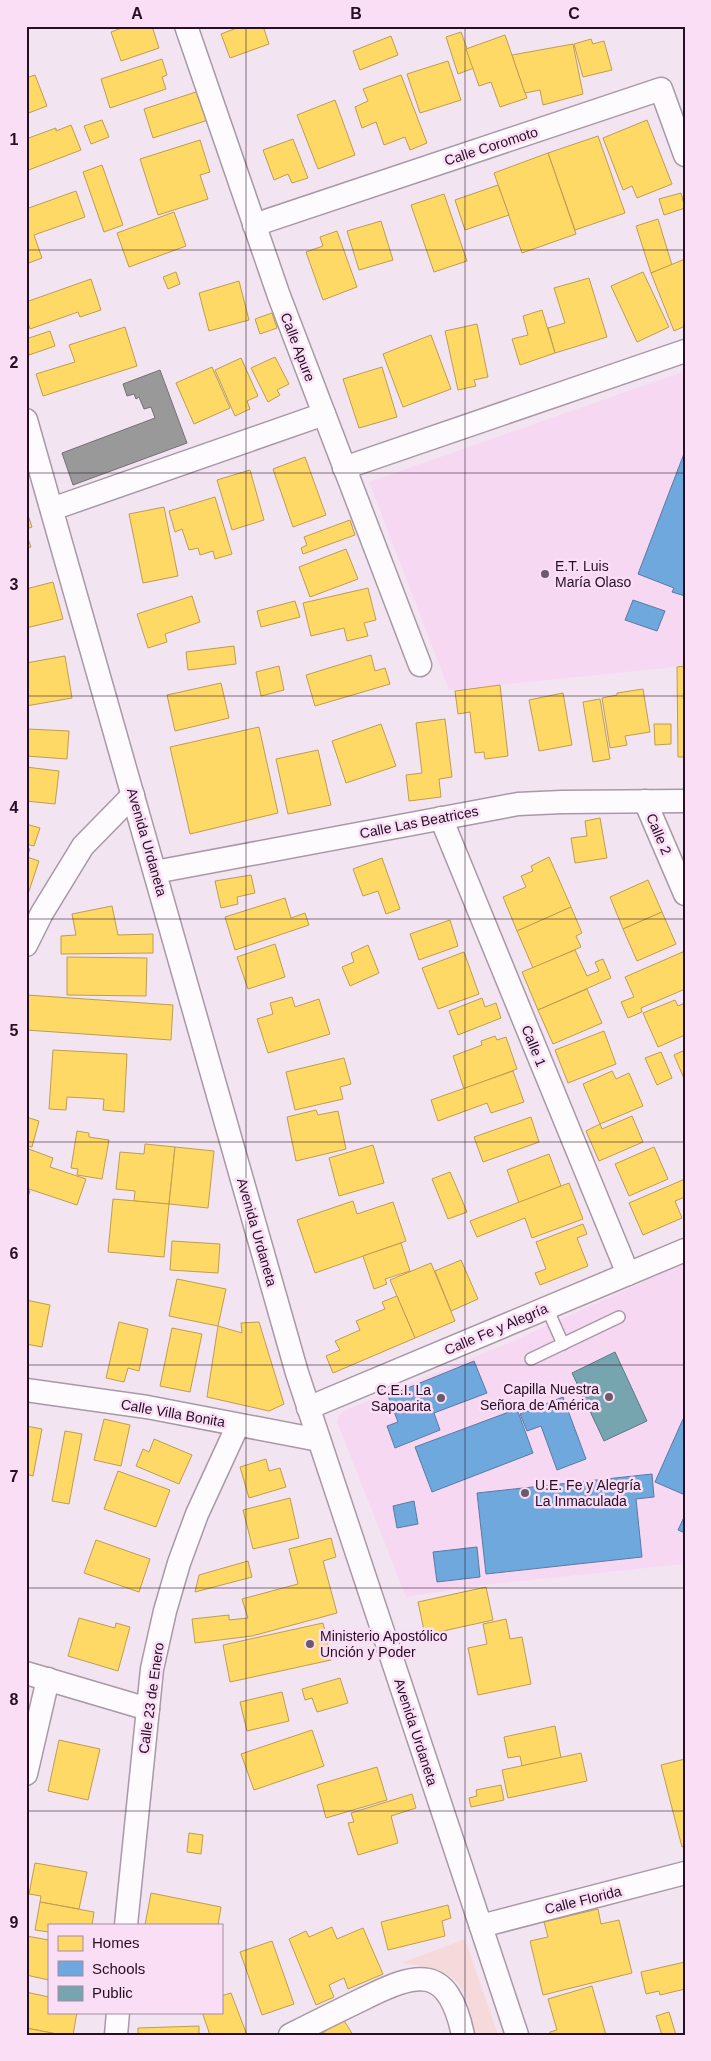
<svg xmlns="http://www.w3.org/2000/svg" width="711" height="2061" font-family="Arial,sans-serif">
	<rect width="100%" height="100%" fill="#f3e4f1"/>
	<!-- built -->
	<g fill="#f7d8f3">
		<path d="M 685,371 L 685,666 L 449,690 L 369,482 Z"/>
		<path d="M 685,1263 L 685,1564 L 492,1584 L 406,1597 L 337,1422 L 339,1415 L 348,1409 L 513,1341 Z"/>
	</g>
	<!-- green -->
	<path fill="#f6d9da" d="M 465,1939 L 498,2035 L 475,2035 C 466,1978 456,1970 401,1963 Z"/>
	<!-- homes -->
	<g fill="#ffd966" stroke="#be9c52">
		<path d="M 127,26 L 152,26 L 159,48 L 121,61 L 111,32 Z"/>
		<path d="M 242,26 L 263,26 L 269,44 L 230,58 L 221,34 Z"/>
		<path d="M 461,32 L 474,68 L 458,74 L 446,37 Z"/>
		<path d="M 505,35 L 527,98 L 500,107 L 491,82 L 479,86 L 466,49 Z"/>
		<path d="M 391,36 L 398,55 L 360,70 L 353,51 Z"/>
		<path d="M 591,39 L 593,44 L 604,41 L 612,70 L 583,77 L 574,44 Z"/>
		<path d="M 573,44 L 583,94 L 543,105 L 540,90 L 525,93 L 512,55 Z"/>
		<path d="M 162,59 L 167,75 L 162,77 L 166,89 L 110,108 L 101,79 Z"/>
		<path d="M 448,61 L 461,100 L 420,113 L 407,74 Z"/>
		<path d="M 35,75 L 47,106 L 26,114 L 26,78 Z"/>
		<path d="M 401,75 L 427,143 L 410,150 L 405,137 L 384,145 L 376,122 L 362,128 L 355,107 L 368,101 L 363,89 Z"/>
		<path d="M 199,91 L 208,120 L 153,138 L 144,109 Z"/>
		<path d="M 335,100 L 355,155 L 318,169 L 297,115 Z"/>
		<path d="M 102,120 L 109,137 L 91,144 L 84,126 Z"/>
		<path d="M 647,120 L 672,184 L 637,198 L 632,186 L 623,190 L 603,138 Z"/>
		<path d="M 71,125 L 81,150 L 26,171 L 26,139 L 56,128 L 56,131 Z"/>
		<path d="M 598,136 L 625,213 L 575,230 L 548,153 Z"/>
		<path d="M 293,139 L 308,178 L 292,183 L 288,174 L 274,180 L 263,150 Z"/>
		<path d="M 200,140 L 210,172 L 200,175 L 208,199 L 158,215 L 140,159 Z"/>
		<path d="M 548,153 L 576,234 L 522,253 L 494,173 Z"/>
		<path d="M 102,165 L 123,225 L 104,232 L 83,172 Z"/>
		<path d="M 498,185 L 509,215 L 465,230 L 455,200 Z"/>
		<path d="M 76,191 L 85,217 L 34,235 L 42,258 L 26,264 L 26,209 Z"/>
		<path d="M 681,193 L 685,208 L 664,215 L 659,199 Z"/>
		<path d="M 444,194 L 467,261 L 434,272 L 411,205 Z"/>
		<path d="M 174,212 L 186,246 L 129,267 L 117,233 Z"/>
		<path d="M 658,219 L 672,265 L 651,273 L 636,226 Z"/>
		<path d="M 381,221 L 393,260 L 359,270 L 347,231 Z"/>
		<path d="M 337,231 L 357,287 L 323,300 L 306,252 L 323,246 L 320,237 Z"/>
		<path d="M 685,259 L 685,326 L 674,331 L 651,273 Z"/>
		<path d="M 176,272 L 180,284 L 168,289 L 163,277 Z"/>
		<path d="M 643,272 L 669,327 L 637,342 L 611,286 Z"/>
		<path d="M 589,278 L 607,337 L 555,353 L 548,328 L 565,323 L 554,288 Z"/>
		<path d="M 91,279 L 101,310 L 80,317 L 78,312 L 30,329 L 26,317 L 26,302 Z"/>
		<path d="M 239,281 L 249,320 L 209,331 L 199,293 Z"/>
		<path d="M 542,310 L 555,353 L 520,365 L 512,339 L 528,335 L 523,316 Z"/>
		<path d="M 272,313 L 277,328 L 260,334 L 255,319 Z"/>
		<path d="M 477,324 L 488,377 L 474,380 L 476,386 L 458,390 L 445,331 Z"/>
		<path d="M 125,327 L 137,366 L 43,396 L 36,374 L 75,362 L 69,345 Z"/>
		<path d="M 50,331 L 55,346 L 29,355 L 26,339 Z"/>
		<path d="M 431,335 L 451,389 L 403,407 L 383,354 Z"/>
		<path d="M 275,357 L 289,384 L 277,390 L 280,395 L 268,402 L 251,368 Z"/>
		<path d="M 241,358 L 258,396 L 247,401 L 250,409 L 235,416 L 215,370 Z"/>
		<path d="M 212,367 L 230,408 L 194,424 L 176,383 Z"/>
		<path d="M 382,367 L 397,417 L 359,428 L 343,379 Z"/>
		<path d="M 305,457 L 326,515 L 293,527 L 273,469 Z"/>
		<path d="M 250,470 L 264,520 L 232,530 L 217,480 Z"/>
		<path d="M 215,497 L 232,554 L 215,559 L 213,551 L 200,555 L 198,548 L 189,550 L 182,529 L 175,532 L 169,511 Z"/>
		<path d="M 164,507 L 178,576 L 143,583 L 129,514 Z"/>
		<path d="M 26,509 L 32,527 L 26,529 Z"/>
		<path d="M 350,520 L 355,535 L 303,554 L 301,548 L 307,545 L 304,537 Z"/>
		<path d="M 26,533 L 31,547 L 26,548 Z"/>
		<path d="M 346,549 L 358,579 L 310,597 L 299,567 Z"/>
		<path d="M 53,582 L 63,619 L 26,628 L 26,589 Z"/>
		<path d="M 368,588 L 376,620 L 364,623 L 368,636 L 347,641 L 344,628 L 311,636 L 303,603 Z"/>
		<path d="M 192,596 L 200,622 L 165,634 L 167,642 L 148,648 L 137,614 Z"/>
		<path d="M 295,601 L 300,617 L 261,627 L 257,611 Z"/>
		<path d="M 234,646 L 236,664 L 188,670 L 186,652 Z"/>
		<path d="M 371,655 L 375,671 L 385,668 L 390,684 L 315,706 L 306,675 Z"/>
		<path d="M 65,656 L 72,698 L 26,706 L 26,663 Z"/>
		<path d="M 279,666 L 284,690 L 261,696 L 256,672 Z"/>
		<path d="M 685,666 L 685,757 L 678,757 L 677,667 Z"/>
		<path d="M 221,683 L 229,718 L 175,731 L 167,695 Z"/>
		<path d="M 500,685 L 508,756 L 485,759 L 484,752 L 475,753 L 470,712 L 458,714 L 455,691 Z"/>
		<path d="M 643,689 L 650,732 L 625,736 L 627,745 L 610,748 L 602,698 L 617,695 L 617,693 Z"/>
		<path d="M 563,693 L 572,745 L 539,751 L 529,700 Z"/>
		<path d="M 600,699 L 610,759 L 593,762 L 583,702 Z"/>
		<path d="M 445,719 L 452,777 L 439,779 L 441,797 L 409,801 L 406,775 L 422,773 L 416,723 Z"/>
		<path d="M 381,724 L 396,766 L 346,783 L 332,741 Z"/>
		<path d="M 654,724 L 671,724 L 671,744 L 655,745 Z"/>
		<path d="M 259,727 L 278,813 L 190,834 L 170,747 Z"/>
		<path d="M 28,729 L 69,731 L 67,759 L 26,756 Z"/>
		<path d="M 318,750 L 331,805 L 288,814 L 276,759 Z"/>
		<path d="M 26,767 L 59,771 L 55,804 L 26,801 Z"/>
		<path d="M 600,818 L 607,858 L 575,863 L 571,838 L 587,836 L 585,821 Z"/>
		<path d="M 26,824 L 40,828 L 34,846 L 26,844 Z"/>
		<path d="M 26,848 L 30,849 L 27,857 L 39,861 L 28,894 L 26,894 Z"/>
		<path d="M 549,857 L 571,907 L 517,931 L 503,897 L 526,887 L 521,876 L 533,871 L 531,866 Z"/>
		<path d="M 382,858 L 400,909 L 386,914 L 378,891 L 363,896 L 353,869 Z"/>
		<path d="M 251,875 L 255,893 L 237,897 L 238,904 L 221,908 L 215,881 Z"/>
		<path d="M 648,880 L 662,912 L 623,929 L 610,897 Z"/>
		<path d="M 285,898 L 291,918 L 305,913 L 309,925 L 235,950 L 225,917 Z"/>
		<path d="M 112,906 L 118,935 L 153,934 L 153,953 L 61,954 L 61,936 L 76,935 L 72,914 Z"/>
		<path d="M 571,907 L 582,933 L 576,936 L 581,947 L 533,968 L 517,931 Z"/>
		<path d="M 662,912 L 676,944 L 637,961 L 623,929 Z"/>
		<path d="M 450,920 L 458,946 L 419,960 L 410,934 Z"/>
		<path d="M 275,944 L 285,977 L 248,989 L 237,957 Z"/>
		<path d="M 368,945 L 379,973 L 350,986 L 342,967 L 354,962 L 351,953 Z"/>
		<path d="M 575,950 L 587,976 L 599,971 L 595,962 L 603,959 L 611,978 L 538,1010 L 522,972 Z"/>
		<path d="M 685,951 L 685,989 L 641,1008 L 642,1012 L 628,1018 L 621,1002 L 634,997 L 625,977 Z"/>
		<path d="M 464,952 L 479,994 L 438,1009 L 422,968 Z"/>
		<path d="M 67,957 L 147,958 L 146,996 L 67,995 Z"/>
		<path d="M 587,989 L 602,1023 L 553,1044 L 538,1010 Z"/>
		<path d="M 27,995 L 173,1005 L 171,1040 L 26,1030 Z"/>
		<path d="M 292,997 L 295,1007 L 319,999 L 330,1034 L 268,1053 L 257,1019 L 273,1014 L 270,1003 Z"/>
		<path d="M 482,998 L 485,1007 L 496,1003 L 501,1018 L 458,1035 L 449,1011 Z"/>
		<path d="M 675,1000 L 678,1006 L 685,1003 L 685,1035 L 658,1047 L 643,1013 Z"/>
		<path d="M 604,1031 L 616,1064 L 568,1083 L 555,1050 Z"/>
		<path d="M 495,1036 L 497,1040 L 506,1037 L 517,1069 L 464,1089 L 453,1056 L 482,1045 L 481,1041 Z"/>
		<path d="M 53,1050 L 127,1054 L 124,1112 L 103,1110 L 104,1099 L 67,1097 L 66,1110 L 49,1109 Z"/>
		<path d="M 685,1050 L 685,1081 L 674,1055 Z"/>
		<path d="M 661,1052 L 672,1078 L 657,1085 L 645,1058 Z"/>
		<path d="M 344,1058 L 351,1084 L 340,1087 L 343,1099 L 295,1110 L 286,1072 Z"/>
		<path d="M 513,1071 L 524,1102 L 491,1113 L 487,1103 L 438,1121 L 431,1100 Z"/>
		<path d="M 612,1071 L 616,1079 L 629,1073 L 643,1106 L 600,1124 L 583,1084 Z"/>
		<path d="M 316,1110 L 318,1115 L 338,1111 L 346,1149 L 296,1161 L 287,1117 Z"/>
		<path d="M 632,1116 L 643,1142 L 599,1161 L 586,1131 L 600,1124 L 602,1129 Z"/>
		<path d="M 26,1117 L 39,1121 L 32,1147 L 26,1146 Z"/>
		<path d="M 531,1117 L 539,1142 L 483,1162 L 474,1137 Z"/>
		<path d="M 77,1131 L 89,1133 L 89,1137 L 109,1140 L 102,1179 L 77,1175 L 78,1169 L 71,1168 Z"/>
		<path d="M 145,1144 L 175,1147 L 169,1204 L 134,1201 L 135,1191 L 116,1189 L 120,1152 L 144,1154 Z"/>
		<path d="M 373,1145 L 384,1183 L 339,1196 L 329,1158 Z"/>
		<path d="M 175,1147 L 214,1151 L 208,1208 L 169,1204 Z"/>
		<path d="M 654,1147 L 668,1179 L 629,1196 L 615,1164 Z"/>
		<path d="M 26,1148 L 53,1158 L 50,1167 L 86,1179 L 77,1205 L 26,1188 Z"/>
		<path d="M 549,1154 L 561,1186 L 519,1203 L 507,1170 Z"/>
		<path d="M 450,1172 L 467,1212 L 448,1219 L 432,1179 Z"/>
		<path d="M 685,1179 L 685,1197 L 675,1201 L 682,1218 L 643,1235 L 629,1203 Z"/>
		<path d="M 569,1183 L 583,1219 L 532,1238 L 525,1218 L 477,1237 L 470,1221 Z"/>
		<path d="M 26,1189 L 30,1191 L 26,1202 Z"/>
		<path d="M 113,1199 L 169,1204 L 164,1257 L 108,1252 Z"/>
		<path d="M 353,1201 L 357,1214 L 393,1202 L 406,1241 L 315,1273 L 297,1220 Z"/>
		<path d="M 583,1224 L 587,1234 L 577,1238 L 588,1266 L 540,1285 L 535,1273 L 546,1269 L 536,1242 Z"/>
		<path d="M 172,1241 L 220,1244 L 218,1273 L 170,1270 Z"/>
		<path d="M 401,1243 L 410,1271 L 385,1279 L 387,1284 L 374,1289 L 363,1256 Z"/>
		<path d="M 461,1260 L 478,1299 L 451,1311 L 435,1271 Z"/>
		<path d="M 431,1263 L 455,1321 L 415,1338 L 390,1280 Z"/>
		<path d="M 177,1279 L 226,1289 L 218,1326 L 169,1316 Z"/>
		<path d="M 397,1296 L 415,1338 L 333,1373 L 326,1356 L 340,1350 L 335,1341 L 360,1330 L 356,1321 L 385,1309 L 382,1302 Z"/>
		<path d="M 26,1300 L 50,1305 L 42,1347 L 26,1344 Z"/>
		<path d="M 119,1322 L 148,1329 L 139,1371 L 128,1368 L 124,1382 L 106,1378 Z"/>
		<path d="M 259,1322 L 284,1404 L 269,1411 L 207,1397 L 218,1326 L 242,1333 L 241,1323 Z"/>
		<path d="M 172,1328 L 202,1334 L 190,1392 L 160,1386 Z"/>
		<path d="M 104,1419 L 130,1425 L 121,1466 L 94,1460 Z"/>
		<path d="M 26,1426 L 42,1429 L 33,1476 L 26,1474 Z"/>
		<path d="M 65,1431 L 82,1434 L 69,1504 L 52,1501 Z"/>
		<path d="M 154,1439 L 192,1455 L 179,1484 L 136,1466 L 143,1449 L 149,1452 Z"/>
		<path d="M 266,1459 L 269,1471 L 280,1468 L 286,1487 L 249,1498 L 240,1467 Z"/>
		<path d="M 118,1471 L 170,1490 L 156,1527 L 104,1509 Z"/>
		<path d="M 290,1498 L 299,1538 L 253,1549 L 243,1510 Z"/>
		<path d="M 331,1538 L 336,1557 L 323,1561 L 337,1613 L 252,1636 L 195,1643 L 192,1619 L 229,1615 L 229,1620 L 248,1618 L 242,1599 L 298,1584 L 289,1549 Z"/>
		<path d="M 96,1540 L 150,1559 L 139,1592 L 84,1573 Z"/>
		<path d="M 248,1561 L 252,1577 L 195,1592 L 199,1575 Z"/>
		<path d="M 486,1587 L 493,1620 L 425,1635 L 418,1602 Z"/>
		<path d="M 79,1618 L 115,1628 L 116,1623 L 130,1627 L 118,1671 L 68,1656 Z"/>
		<path d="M 506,1619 L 510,1639 L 522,1637 L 531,1684 L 478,1695 L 468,1648 L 487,1644 L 483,1624 Z"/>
		<path d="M 323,1623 L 331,1660 L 230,1682 L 223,1645 Z"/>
		<path d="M 340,1678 L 348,1703 L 317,1712 L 312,1698 L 305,1700 L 302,1689 Z"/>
		<path d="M 282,1692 L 289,1721 L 247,1731 L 240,1702 Z"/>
		<path d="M 555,1726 L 561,1758 L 522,1766 L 520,1756 L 508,1758 L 504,1737 Z"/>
		<path d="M 312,1730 L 324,1766 L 254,1790 L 241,1754 Z"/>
		<path d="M 59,1740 L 100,1749 L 88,1800 L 48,1791 Z"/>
		<path d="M 581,1753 L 587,1781 L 508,1798 L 502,1770 Z"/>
		<path d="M 685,1759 L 685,1846 L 682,1847 L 661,1765 Z"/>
		<path d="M 377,1767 L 387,1800 L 326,1818 L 317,1785 Z"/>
		<path d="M 501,1785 L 504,1800 L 471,1807 L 469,1798 L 477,1796 L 476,1790 Z"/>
		<path d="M 412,1794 L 416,1808 L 391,1816 L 398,1843 L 358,1855 L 348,1823 L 354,1822 L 351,1813 Z"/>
		<path d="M 189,1833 L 203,1835 L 201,1854 L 187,1852 Z"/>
		<path d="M 35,1863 L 87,1872 L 79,1909 L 40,1902 L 41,1896 L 29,1894 Z"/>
		<path d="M 151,1893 L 221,1907 L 218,1925 L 145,1925 Z"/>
		<path d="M 40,1902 L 94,1912 L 92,1925 L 49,1925 L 49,1932 L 35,1930 Z"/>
		<path d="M 448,1905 L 451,1918 L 442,1921 L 445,1936 L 388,1950 L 381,1922 Z"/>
		<path d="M 598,1909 L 601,1924 L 619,1920 L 632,1973 L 543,1995 L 530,1941 L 548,1937 L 544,1922 Z"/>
		<path d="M 332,1927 L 337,1939 L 363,1928 L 383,1974 L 348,1989 L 344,1978 L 329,1985 L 334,1997 L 316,2005 L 289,1939 L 306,1931 L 309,1937 Z"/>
		<path d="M 26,1936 L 49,1940 L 49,1980 L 26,1975 Z"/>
		<path d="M 272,1941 L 294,2004 L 262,2015 L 240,1952 Z"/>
		<path d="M 685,1962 L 685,1989 L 660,1995 L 659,1991 L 646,1994 L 641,1972 Z"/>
		<path d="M 592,1986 L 606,2035 L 550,2035 L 550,2032 L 557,2030 L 548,1999 Z"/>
		<path d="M 26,1992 L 49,1997 L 49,2012 L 77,2012 L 73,2035 L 62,2035 L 26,2028 Z"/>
		<path d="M 231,1993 L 247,2035 L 210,2035 L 202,2012 L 221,2012 L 221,1996 Z"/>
		<path d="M 669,2012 L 676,2035 L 662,2035 L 656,2016 Z"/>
		<path d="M 343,2019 L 353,2035 L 320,2035 Z"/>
		<path d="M 199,2026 L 199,2035 L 138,2035 L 138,2028 Z"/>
		<path d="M 26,2028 L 62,2035 L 26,2035 Z"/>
	</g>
	<!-- schools -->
	<g fill="#6fa8dc" stroke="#597aa5">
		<path d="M 685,451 L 685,596 L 672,592 L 674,588 L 638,574 Z"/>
		<path d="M 633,600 L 665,611 L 657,631 L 625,620 Z"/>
		<path d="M 474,1361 L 487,1393 L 434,1413 L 440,1430 L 395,1448 L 387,1426 L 398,1422 L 388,1396 Z"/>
		<path d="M 563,1397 L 586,1459 L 557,1470 L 541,1426 L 527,1431 L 520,1414 Z"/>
		<path d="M 517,1409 L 533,1453 L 432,1492 L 415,1447 Z"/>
		<path d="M 683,1419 L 685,1419 L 685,1495 L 655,1482 Z"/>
		<path d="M 652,1474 L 654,1497 L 636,1499 L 642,1557 L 486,1574 L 477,1493 Z"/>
		<path d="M 414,1501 L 418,1524 L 397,1528 L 393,1506 Z"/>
		<path d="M 685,1515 L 685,1533 L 678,1530 Z"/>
		<path d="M 477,1547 L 480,1577 L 437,1582 L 433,1552 Z"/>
	</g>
	<!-- public -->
	<path fill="#76a5af" stroke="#5e7885" d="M 615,1352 L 647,1421 L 604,1441 L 572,1373 Z"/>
	<!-- industry -->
	<path fill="#999" stroke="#766f76" d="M 160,370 L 187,443 L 73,485 L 62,453 L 155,418 L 151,407 L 144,409 L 139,397 L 136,399 L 134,394 L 127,396 L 123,384 Z"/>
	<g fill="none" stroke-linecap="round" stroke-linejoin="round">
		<!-- service casing -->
		<g stroke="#a998a7" stroke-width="14">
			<g id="service">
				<path d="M 547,1308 L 563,1344"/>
				<path d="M 531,1359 L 619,1317"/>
			</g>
		</g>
		<!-- minor casing -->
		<g stroke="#a998a7" stroke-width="25">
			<g id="minor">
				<path d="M 186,26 L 279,296 L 420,665"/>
				<path d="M 254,225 L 661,89 L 685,155"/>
				<path d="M 26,420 L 297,1373 L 517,2035"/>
				<path d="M 344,468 L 685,351"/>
				<path d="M 52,509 L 324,414"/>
				<path d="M 645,801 L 685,894"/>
				<path d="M 441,818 L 628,1274"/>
				<path d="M 155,872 L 518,804 L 562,802 L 685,801"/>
				<path d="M 26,945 L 42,913 L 83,846 L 133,795"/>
				<path d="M 26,1390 L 147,1407 L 319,1440"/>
				<path d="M 308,1408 L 685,1250"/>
				<path d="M 26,1673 L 148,1709"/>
				<path d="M 26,1774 L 48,1679"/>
				<path d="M 126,1925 L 152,1669 L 165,1611 L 179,1563 L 197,1514 L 238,1425"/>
				<path d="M 481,1926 L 685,1873"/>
				<path d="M 116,2035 L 118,2012"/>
				<path d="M 290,2035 C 314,2023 338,2011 363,1999 C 417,1972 448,1963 463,2035"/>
			</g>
		</g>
		<!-- service -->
		<use href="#service" stroke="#fdfbfd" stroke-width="11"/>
		<!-- minor -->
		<use href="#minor" stroke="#fdfbfd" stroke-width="22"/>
	</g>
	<!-- grid -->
	<path fill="none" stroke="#260e24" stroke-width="1" stroke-opacity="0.55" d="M 246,26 L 246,2035M 465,26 L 465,2035M 26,250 L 685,250M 26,473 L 685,473M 26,696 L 685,696M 26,919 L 685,919M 26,1142 L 685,1142M 26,1365 L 685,1365M 26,1588 L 685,1588M 26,1811 L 685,1811"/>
	<!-- markers -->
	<g fill="#6e596c" stroke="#f9def5" stroke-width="2">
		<circle cx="545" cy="574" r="5"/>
		<circle cx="609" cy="1397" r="5"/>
		<circle cx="441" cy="1398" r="5"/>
		<circle cx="525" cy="1493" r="5"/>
		<circle cx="310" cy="1644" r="5"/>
	</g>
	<g text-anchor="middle" stroke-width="5" stroke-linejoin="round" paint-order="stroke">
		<!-- street labels -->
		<g font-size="14" fill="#260e24" stroke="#f9def5">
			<text transform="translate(491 146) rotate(-18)" y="5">Calle Coromoto</text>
			<text transform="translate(298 347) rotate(69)" y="5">Calle Apure</text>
			<text transform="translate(419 822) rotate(-11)" y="5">Calle Las Beatrices</text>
			<text transform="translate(659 834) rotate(67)" y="5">Calle 2</text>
			<text transform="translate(147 842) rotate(74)" y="5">Avenida Urdaneta</text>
			<text transform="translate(534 1046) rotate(68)" y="5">Calle 1</text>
			<text transform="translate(257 1232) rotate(74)" y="5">Avenida Urdaneta</text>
			<text transform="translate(496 1329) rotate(-23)" y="5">Calle Fe y Alegría</text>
			<text transform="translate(173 1413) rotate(10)" y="5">Calle Villa Bonita</text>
			<text transform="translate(151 1698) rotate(-82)" y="5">Calle 23 de Enero</text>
			<text transform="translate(416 1732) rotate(72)" y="5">Avenida Urdaneta</text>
			<text transform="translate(583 1900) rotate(-14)" y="5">Calle Florida</text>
		</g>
		<!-- poi labels -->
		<g font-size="14" fill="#260e24" stroke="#f9def5" text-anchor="start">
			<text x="555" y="571">E.T. Luis<tspan x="555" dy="16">María Olaso</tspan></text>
			<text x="599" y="1394" text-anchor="end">Capilla Nuestra<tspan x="599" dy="16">Señora de América</tspan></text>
			<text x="431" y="1395" text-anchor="end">C.E.I. La<tspan x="431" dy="16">Sapoarita</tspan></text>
			<text x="535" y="1490">U.E. Fe y Alegría<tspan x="535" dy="16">La Inmaculada</tspan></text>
			<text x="320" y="1641">Ministerio Apostólico<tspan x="320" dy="16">Unción y Poder</tspan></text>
		</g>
	</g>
	<!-- border -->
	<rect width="711" height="2061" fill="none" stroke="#f9def5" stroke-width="55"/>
	<!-- legend -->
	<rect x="48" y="1924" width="175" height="90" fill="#f9def5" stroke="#a58ba1"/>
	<rect x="58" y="1936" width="25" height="15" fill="#ffd966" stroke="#a58ba1"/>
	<text x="92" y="1948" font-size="15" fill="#260e24">Homes</text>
	<rect x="58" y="1961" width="25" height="15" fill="#6fa8dc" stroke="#a58ba1"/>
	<text x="92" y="1974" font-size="15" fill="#260e24">Schools</text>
	<rect x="58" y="1986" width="25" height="15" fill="#76a5af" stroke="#a58ba1"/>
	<text x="92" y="1998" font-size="15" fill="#260e24">Public</text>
	<rect x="28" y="28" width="656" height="2006" fill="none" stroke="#260e24" stroke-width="2"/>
	<g font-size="16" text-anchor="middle" font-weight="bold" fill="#260e24">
		<text x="137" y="19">A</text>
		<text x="356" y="19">B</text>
		<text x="574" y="19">C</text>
		<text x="14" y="145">1</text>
		<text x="14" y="368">2</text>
		<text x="14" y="590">3</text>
		<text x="14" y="813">4</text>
		<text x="14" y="1036">5</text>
		<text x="14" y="1259">6</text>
		<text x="14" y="1482">7</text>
		<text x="14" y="1705">8</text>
		<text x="14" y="1928">9</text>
	</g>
</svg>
